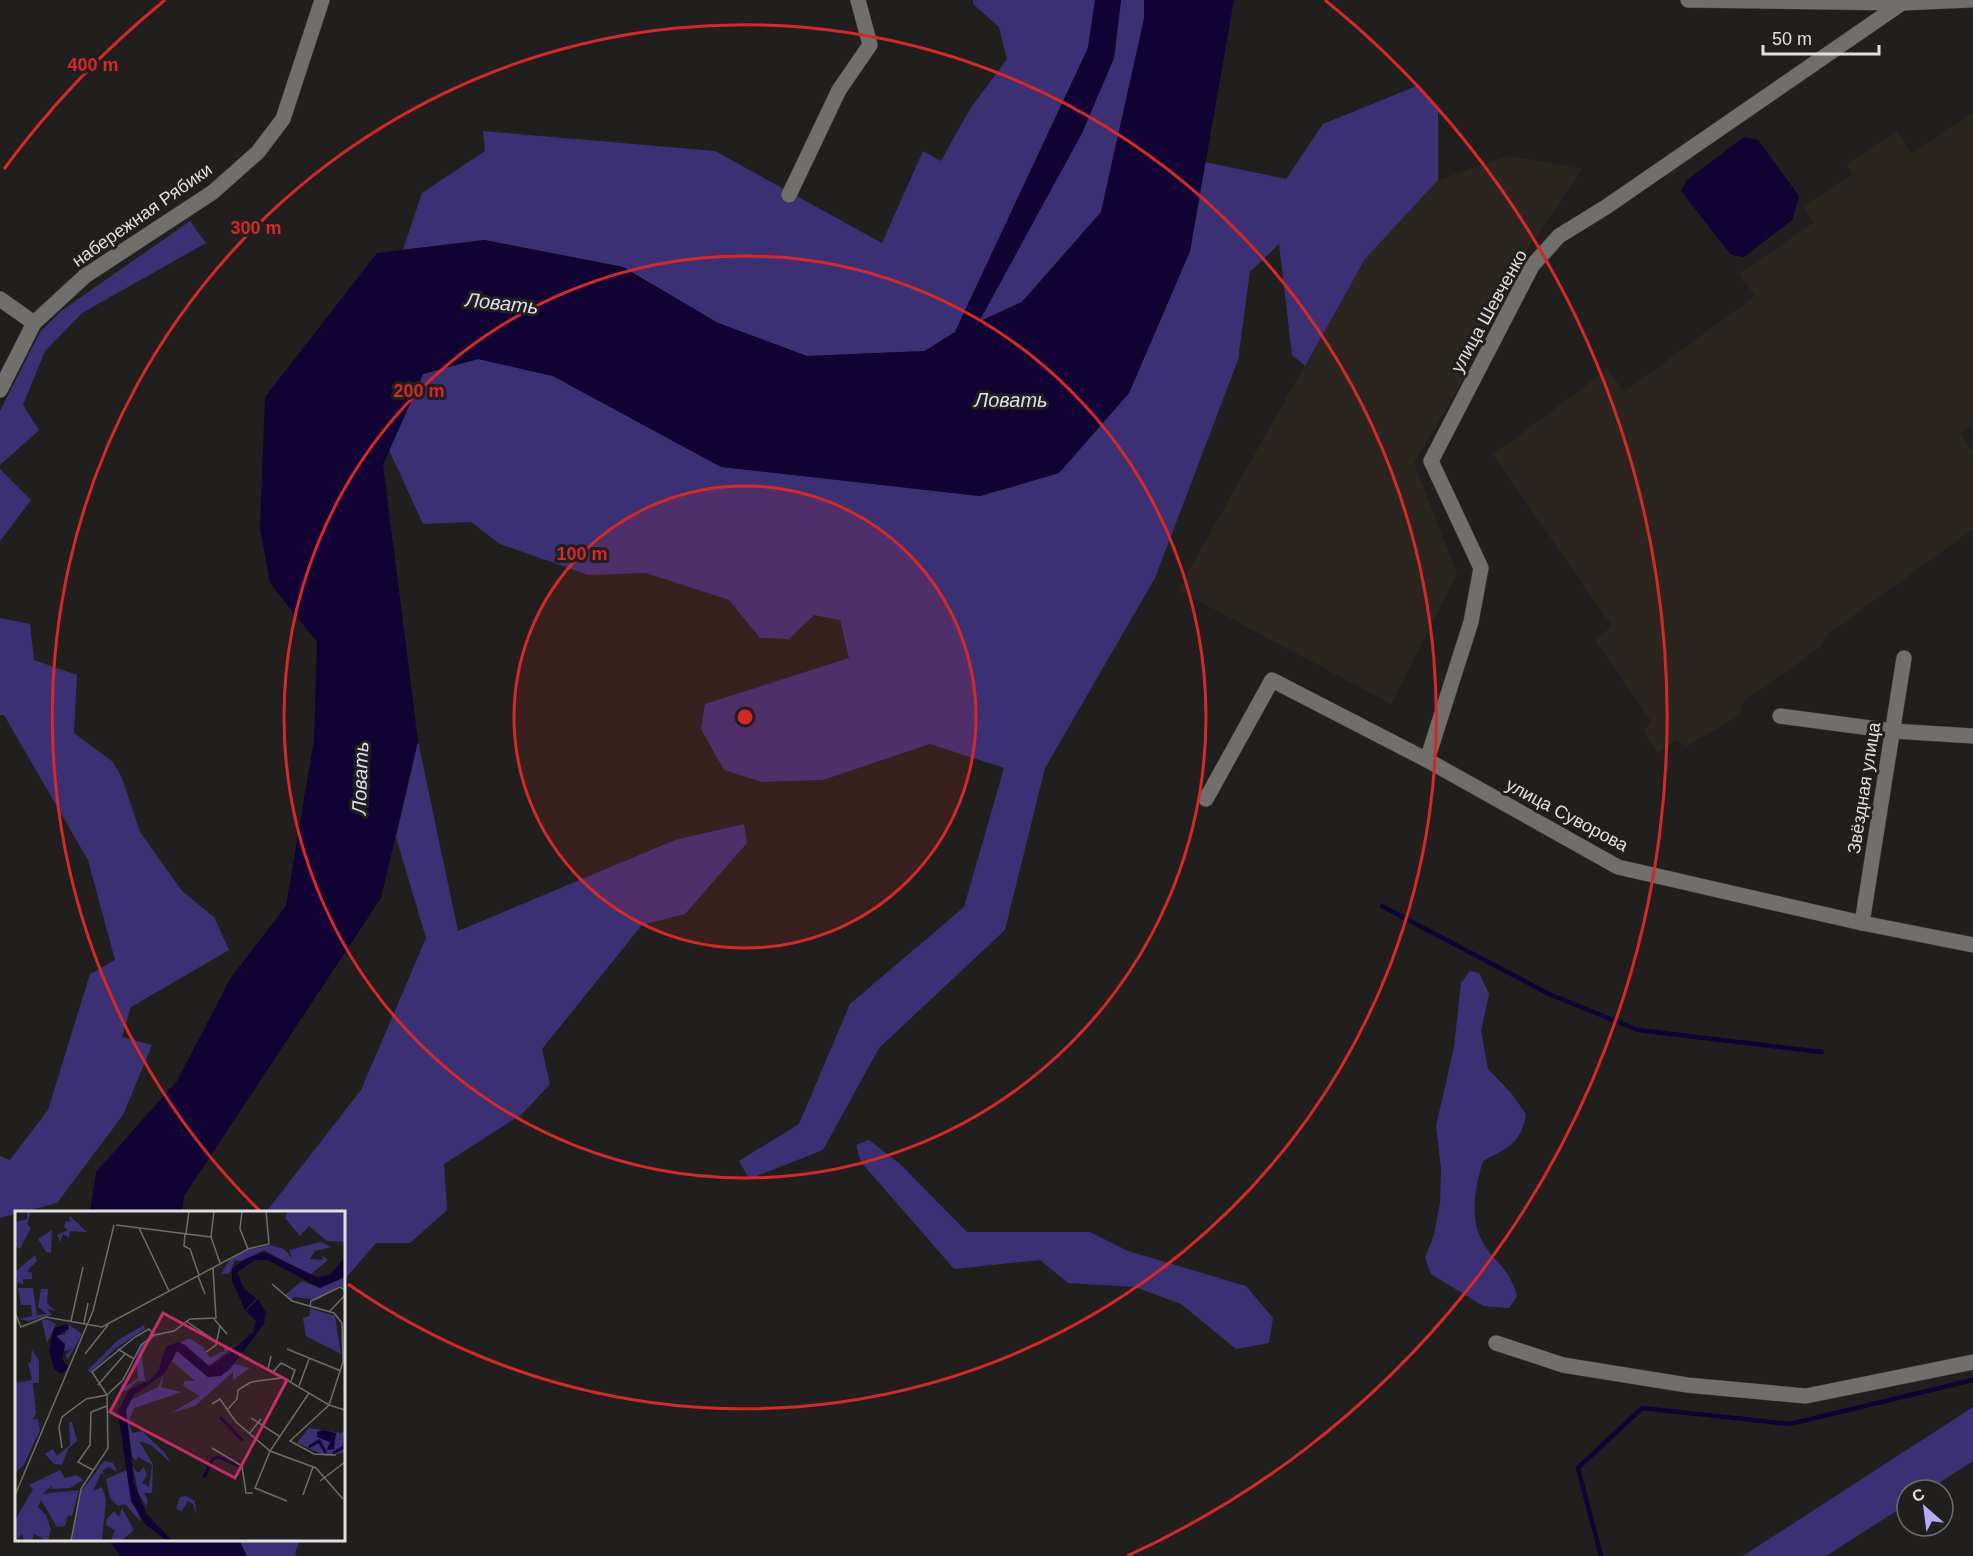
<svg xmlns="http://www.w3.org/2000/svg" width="1973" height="1556" font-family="Helvetica,sans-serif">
	<rect width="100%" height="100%" fill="#211f1d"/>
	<!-- built -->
	<g fill="#2a261f">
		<path d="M 1973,113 L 1973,423 L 1960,433 L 1973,451 L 1973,529 L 1828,634 L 1819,648 L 1743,702 L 1739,716 L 1686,746 L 1677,740 L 1658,753 L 1643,730 L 1652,722 L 1595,640 L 1612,626 L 1493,455 L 1608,369 L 1624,392 L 1755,296 L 1739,274 L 1813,223 L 1803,207 L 1852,174 L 1846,165 L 1896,131 L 1912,154 Z"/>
		<path d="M 1509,156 L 1582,169 L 1508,278 L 1504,296 L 1459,387 L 1414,463 L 1457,574 L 1391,704 L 1178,590 L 1365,259 L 1438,180 Z"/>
	</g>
	<!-- green -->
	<g fill="#3c3074">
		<path d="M 973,0 L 1095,0 L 1088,48 L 955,332 L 925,351 L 807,356 L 718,323 L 623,267 L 485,240 L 403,250 L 422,193 L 485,151 L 483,131 L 715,151 L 882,243 L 923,151 L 941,161 L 970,109 L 1007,59 L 999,27 L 973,4 Z"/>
		<path d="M 1121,0 L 1144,0 L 1144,19 L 1101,212 L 1022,302 L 978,322 L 1082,133 L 1114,58 Z"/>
		<path d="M 1419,85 L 1438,108 L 1438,180 L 1365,259 L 1305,366 L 1292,355 L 1279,244 L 1250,272 L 1238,360 L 1155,578 L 1045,768 L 1005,930 L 879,1048 L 823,1150 L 749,1179 L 739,1161 L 799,1124 L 850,1004 L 964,907 L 1004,768 L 930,744 L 823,780 L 762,782 L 724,770 L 701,729 L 705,704 L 849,658 L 840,620 L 814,615 L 789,639 L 760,638 L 729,600 L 646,573 L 588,575 L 500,544 L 471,522 L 423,524 L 389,450 L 423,374 L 478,359 L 553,376 L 721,467 L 980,496 L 1059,473 L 1129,393 L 1190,251 L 1205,162 L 1286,179 L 1323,124 Z"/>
		<path d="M 190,221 L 206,243 L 82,313 L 45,351 L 23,405 L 39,430 L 0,465 L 0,411 L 40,332 L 61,311 Z"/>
		<path d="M 0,469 L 31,500 L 0,541 Z"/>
		<path d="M 0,618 L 30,624 L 34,660 L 77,675 L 74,733 L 113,762 L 122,778 L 140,832 L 182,891 L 214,917 L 229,950 L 131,1007 L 122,1037 L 152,1045 L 123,1115 L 57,1203 L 0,1218 L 0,1156 L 10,1160 L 48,1110 L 90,974 L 115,960 L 88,860 L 4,715 L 0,715 Z"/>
		<path d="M 418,741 L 458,931 L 675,840 L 744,824 L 747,843 L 685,914 L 642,925 L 542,1049 L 550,1084 L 522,1114 L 444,1164 L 447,1210 L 410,1243 L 376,1243 L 344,1280 L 344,1212 L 266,1212 L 361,1090 L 426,938 L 396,837 Z"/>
		<path d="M 1470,971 L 1479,973 L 1489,994 L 1481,1031 L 1488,1069 L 1511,1093 L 1526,1114 C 1521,1144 1507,1148 1483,1161 C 1475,1188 1468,1220 1485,1246 C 1499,1267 1509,1268 1517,1296 L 1509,1308 L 1483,1306 L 1431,1274 L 1425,1258 L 1434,1235 L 1440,1203 L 1441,1169 L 1436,1126 L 1454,1047 L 1461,983 Z"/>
		<path d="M 869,1140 L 899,1163 L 967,1232 L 1090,1232 L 1128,1251 L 1246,1286 L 1273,1318 L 1269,1343 L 1236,1349 L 1181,1304 L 1135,1287 L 1068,1283 L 1040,1260 L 954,1269 L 861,1162 L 856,1145 Z"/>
		<path d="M 1973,1407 L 1973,1461 L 1928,1490 L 1907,1490 L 1907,1504 L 1826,1556 L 1743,1556 Z"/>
		<path d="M 239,1540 L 300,1540 L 295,1553 L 297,1556 L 247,1556 Z"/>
	</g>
	<!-- water -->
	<g fill="#100233">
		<path d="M 1095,0 L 1121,0 L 1114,58 L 1082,133 L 979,322 L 1022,302 L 1101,212 L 1144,19 L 1144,0 L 1234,0 L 1190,251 L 1129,393 L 1059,473 L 980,496 L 721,467 L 553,376 L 478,359 L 423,374 L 383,465 L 418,741 L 381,898 L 184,1196 L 182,1212 L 90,1212 L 96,1172 L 177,1081 L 230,979 L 286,906 L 314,740 L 317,642 L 270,583 L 260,528 L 265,397 L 377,253 L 484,240 L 623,267 L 718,323 L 807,356 L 925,351 L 955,332 L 1088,48 Z"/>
		<path d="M 1744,137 L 1758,140 L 1799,196 L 1793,219 L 1744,257 L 1731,255 L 1681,191 L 1687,180 Z"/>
		<path d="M 109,1540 L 239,1540 L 247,1556 L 120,1556 Z"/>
	</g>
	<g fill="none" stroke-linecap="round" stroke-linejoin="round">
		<!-- stream -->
		<g stroke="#100233" stroke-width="4.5">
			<path d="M 1382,906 L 1549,994 L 1638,1030 L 1822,1052"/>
			<path d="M 1601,1556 L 1578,1468 L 1642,1408 L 1790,1424 L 1973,1380"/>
		</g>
		<!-- minor casing -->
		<g stroke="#3e3d3b" stroke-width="16">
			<g id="minor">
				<path d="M 1688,0 L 1902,3 L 1970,0"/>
				<path d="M 789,195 L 839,90 L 870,45 L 858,0"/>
				<path d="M 0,299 L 34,323"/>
				<path d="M 0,390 L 34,323 L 85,276 L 213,192 L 258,152 L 283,119 L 322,0"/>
				<path d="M 1780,716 L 1893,731 L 1973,736"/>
				<path d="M 1427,760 L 1471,622 L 1481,568 L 1431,461 L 1532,266 L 1559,236 L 1606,207 L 1902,3"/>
				<path d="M 1206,799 L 1272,680 L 1427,760 L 1618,867 L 1862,923 L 1973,945"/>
				<path d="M 1862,923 L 1904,658"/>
				<path d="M 1496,1343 L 1563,1365 L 1687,1385 L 1806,1396 L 1973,1362"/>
			</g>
		</g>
		<!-- minor -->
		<use href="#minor" stroke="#706f6c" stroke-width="15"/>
	</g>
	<!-- distance rings -->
	<circle cx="745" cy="717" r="231" fill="#d62828" fill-opacity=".12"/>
	<g fill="none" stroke="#d62828" stroke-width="3">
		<circle cx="745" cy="717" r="231"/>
		<circle cx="745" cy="717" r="461"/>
		<path d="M260 1211A692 692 0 1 1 348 1284"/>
		<path d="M4 169A922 922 0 0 1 165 0M1325 0A922 922 0 0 1 1127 1556"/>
	</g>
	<g text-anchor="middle" stroke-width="6" stroke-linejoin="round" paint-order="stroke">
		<!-- street labels -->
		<g font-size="18" fill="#e1e0de" stroke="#211f1d">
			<text transform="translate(142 215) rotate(-35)" y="6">набережная Рябики</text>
			<text transform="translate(1489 311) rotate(-61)" y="6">улица Шевченко</text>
			<text transform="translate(1864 788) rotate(-81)" y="6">Звёздная улица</text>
			<text transform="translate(1567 815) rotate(28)" y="6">улица Суворова</text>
		</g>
		<!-- water labels -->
		<g font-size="20" font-style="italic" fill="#dfdef3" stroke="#211f1d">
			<text transform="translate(502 303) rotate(6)" y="7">Ловать</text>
			<text x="1011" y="407">Ловать</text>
			<text transform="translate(360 778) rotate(-88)" y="7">Ловать</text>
		</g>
	</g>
	<!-- overview -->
	<g transform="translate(15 1211)">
		<rect width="330" height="330" fill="#211f1d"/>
		<path d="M 12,0 L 16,0 L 12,13 L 16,17 L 5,38 L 0,35 L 0,11 L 12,8 ZM 273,0 L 330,0 L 330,31 L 312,30 L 294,15 L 285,25 L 270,7 ZM 54,4 L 72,21 L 55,20 L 54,27 L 48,23 L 45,31 L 42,24 L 53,19 L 49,16 L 51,10 L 55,11 ZM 37,19 L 36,42 L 31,41 L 23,28 ZM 306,31 L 316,36 L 300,40 L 295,48 L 307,49 L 308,45 L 313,49 L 295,64 L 249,39 L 227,50 L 220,49 L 214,63 L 206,63 L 215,48 L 233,39 L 255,34 L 269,38 L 277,47 L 274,39 ZM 20,44 L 22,50 L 12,60 L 17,62 L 17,68 L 8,68 L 8,74 L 3,71 L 3,77 L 18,77 L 22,104 L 32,103 L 23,96 L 26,78 L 33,78 L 32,92 L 40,100 L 32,98 L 37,104 L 13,110 L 5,108 L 17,105 L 16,94 L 6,94 L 0,61 ZM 326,66 L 330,66 L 330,78 L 325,75 L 302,89 L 279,86 L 277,89 L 270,84 L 287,70 L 305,77 ZM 295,97 L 320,105 L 326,143 L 291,125 L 288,107 L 294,105 ZM 31,108 L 41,113 L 32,132 L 27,110 ZM 53,113 L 67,123 L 53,148 L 50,144 L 57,138 L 49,140 L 50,133 L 41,125 L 50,123 ZM 129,114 L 130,118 L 101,137 L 75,162 L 73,159 L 103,129 ZM 152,123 L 139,126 L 126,140 L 130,170 L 122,170 L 111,180 L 105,179 L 107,173 L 110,176 L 123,167 L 121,146 L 126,134 L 139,125 ZM 174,127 L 188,136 L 195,147 L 209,140 L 210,134 L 215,137 L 223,132 L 194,155 L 165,132 ZM 17,139 L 24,150 L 24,172 L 18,172 L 21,202 L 18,209 L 23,208 L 25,219 L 8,255 L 0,262 L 0,172 L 17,169 L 13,151 L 16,153 ZM 162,140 L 193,166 L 218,153 L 235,157 L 218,169 L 218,161 L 180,195 L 156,202 L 185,185 L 168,175 L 169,170 L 180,170 L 157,150 ZM 149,163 L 146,176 L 167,181 L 119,197 L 114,210 L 117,222 L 127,220 L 149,241 L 156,252 L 136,234 L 124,230 L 138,253 L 137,282 L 129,282 L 133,290 L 131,295 L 123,281 L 118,256 L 123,262 L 129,256 L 132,264 L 127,272 L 134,276 L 137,254 L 123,246 L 121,250 L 117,245 L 111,199 L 116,189 L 143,176 ZM 54,211 L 57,211 L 62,230 L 53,238 L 47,254 L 39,253 L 30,243 L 38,238 L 42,245 L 55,234 ZM 294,217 L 326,222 L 330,219 L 329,242 L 311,245 L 282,232 ZM 89,250 L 98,252 L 102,261 L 94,256 L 87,259 L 89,264 L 86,262 L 78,280 L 87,276 L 91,288 L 87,330 L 57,330 L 65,282 ZM 45,259 L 50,267 L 62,264 L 68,269 L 55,277 L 36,278 L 38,274 L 27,283 L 64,279 L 57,305 L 53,304 L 50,315 L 42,316 L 26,289 L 23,296 L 31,304 L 36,319 L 33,330 L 19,323 L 17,329 L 9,330 L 7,323 L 0,330 L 0,309 L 18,278 L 14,274 ZM 112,259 L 113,271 L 126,311 L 110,293 L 103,295 L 95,287 L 91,268 ZM 171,285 L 180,290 L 181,303 L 178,293 L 173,290 L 167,300 L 161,298 L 165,286 ZM 107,297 L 119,319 L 106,330 L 96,330 L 100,319 L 91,314 L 92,308 L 99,300 L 104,306 Z" fill="#3c3074"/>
		<path d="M 249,41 L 302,66 L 315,64 L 330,46 L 330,66 L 305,77 L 253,49 L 240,49 L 222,61 L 229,78 L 241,87 L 230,99 L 217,70 L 217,58 L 230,48 ZM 243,88 L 251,101 L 249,113 L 215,158 L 206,165 L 193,166 L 162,140 L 149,163 L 119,184 L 111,199 L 119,272 L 131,302 L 157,330 L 152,330 L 130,313 L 116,290 L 103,201 L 114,179 L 135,169 L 143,160 L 151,136 L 163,131 L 170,134 L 194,155 L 215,142 L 238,121 L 241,110 L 231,100 ZM 53,113 L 54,118 L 41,125 L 50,133 L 47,148 L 53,156 L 47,163 L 39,158 L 34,139 L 39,117 ZM 308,219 L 321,222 L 319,238 L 312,239 L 315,231 L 302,226 L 302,221 Z" fill="#100233"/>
		<path fill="none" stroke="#100233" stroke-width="3" d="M 205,206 L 228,230M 294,236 L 304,230 L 311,242M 318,242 L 329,236 L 330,226M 189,266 L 198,248 L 204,246 L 225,255M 285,330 L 309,330"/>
		<path fill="none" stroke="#6e6c6a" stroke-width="1.5" d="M 199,0 L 196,26 L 205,52M 227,0 L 225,18 L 233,38M 101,14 L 196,26M 124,17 L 154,80M 170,23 L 169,35 L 175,38 L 184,64M 171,23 L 174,0M 183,65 L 190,83M 257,73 L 277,90 L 319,102 L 327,112M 295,96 L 296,90 L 325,76 L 330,79M 315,100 L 330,84M 0,102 L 6,116 L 31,106 L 87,116 L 233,38 L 254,33 L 251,0M 199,108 L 212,123M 56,110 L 68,56M 171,110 L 196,127M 69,112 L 73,92M 103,138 L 119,148M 272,138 L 326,160M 191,141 L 201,134 L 205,115M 70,143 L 93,114M 256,145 L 253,158 L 314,194 L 330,199M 258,161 L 266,152 L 280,159 L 276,170M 83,174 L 110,143M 284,175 L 294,148M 92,184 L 108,169 L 126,134 L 139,124 L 159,120 L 175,108 L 201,107 L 198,57M 92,184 L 77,161 L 120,126 L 134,118 L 139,124M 197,193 L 205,188 L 221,211 L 255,240 L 301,257 L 328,288M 213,198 L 222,188 L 223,179 L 236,171 L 266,167M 236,207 L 264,225M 234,223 L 246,208M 47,237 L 44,216 L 47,206 L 71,188 L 92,184M 197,237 L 227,255 L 231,282 L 238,282M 321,244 L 299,243 L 275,230 L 314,194 L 328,151 L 327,112M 78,259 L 63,251 L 75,234 L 76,201 L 92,195M 305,270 L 330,251M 0,284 L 78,100 L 99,14M 288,284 L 298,256M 272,290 L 240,277 L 255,240 L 294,182M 56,330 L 66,278 L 93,237 L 92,184"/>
		<path fill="#c52c68" fill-opacity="0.15" stroke="#c52c68" stroke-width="3" d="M 148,102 L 272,169 L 220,267 L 95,201 Z"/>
		<rect width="330" height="330" fill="none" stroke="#e1e0de" stroke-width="3"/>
	</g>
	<circle cx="745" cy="717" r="9" fill="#d62828" stroke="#211f1d" stroke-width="3"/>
	<g font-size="18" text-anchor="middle" font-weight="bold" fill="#d62828" stroke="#211f1d" stroke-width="6" stroke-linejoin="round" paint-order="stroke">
		<text x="93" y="71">400 m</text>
		<text x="256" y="234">300 m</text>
		<text x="419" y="397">200 m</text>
		<text x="582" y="560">100 m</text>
	</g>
	<!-- north arrow -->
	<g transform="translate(1925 1508) rotate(332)"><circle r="28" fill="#211f1d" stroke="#6e6c6a" stroke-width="1.5"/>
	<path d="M0-4.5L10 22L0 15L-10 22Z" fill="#b3adf9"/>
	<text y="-9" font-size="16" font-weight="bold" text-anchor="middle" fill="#e1e0de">С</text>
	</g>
	<!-- scale -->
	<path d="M1763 45v9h116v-9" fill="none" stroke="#e1e0de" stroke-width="3"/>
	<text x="1772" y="45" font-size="18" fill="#e1e0de" stroke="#211f1d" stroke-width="4.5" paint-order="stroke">50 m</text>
</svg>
